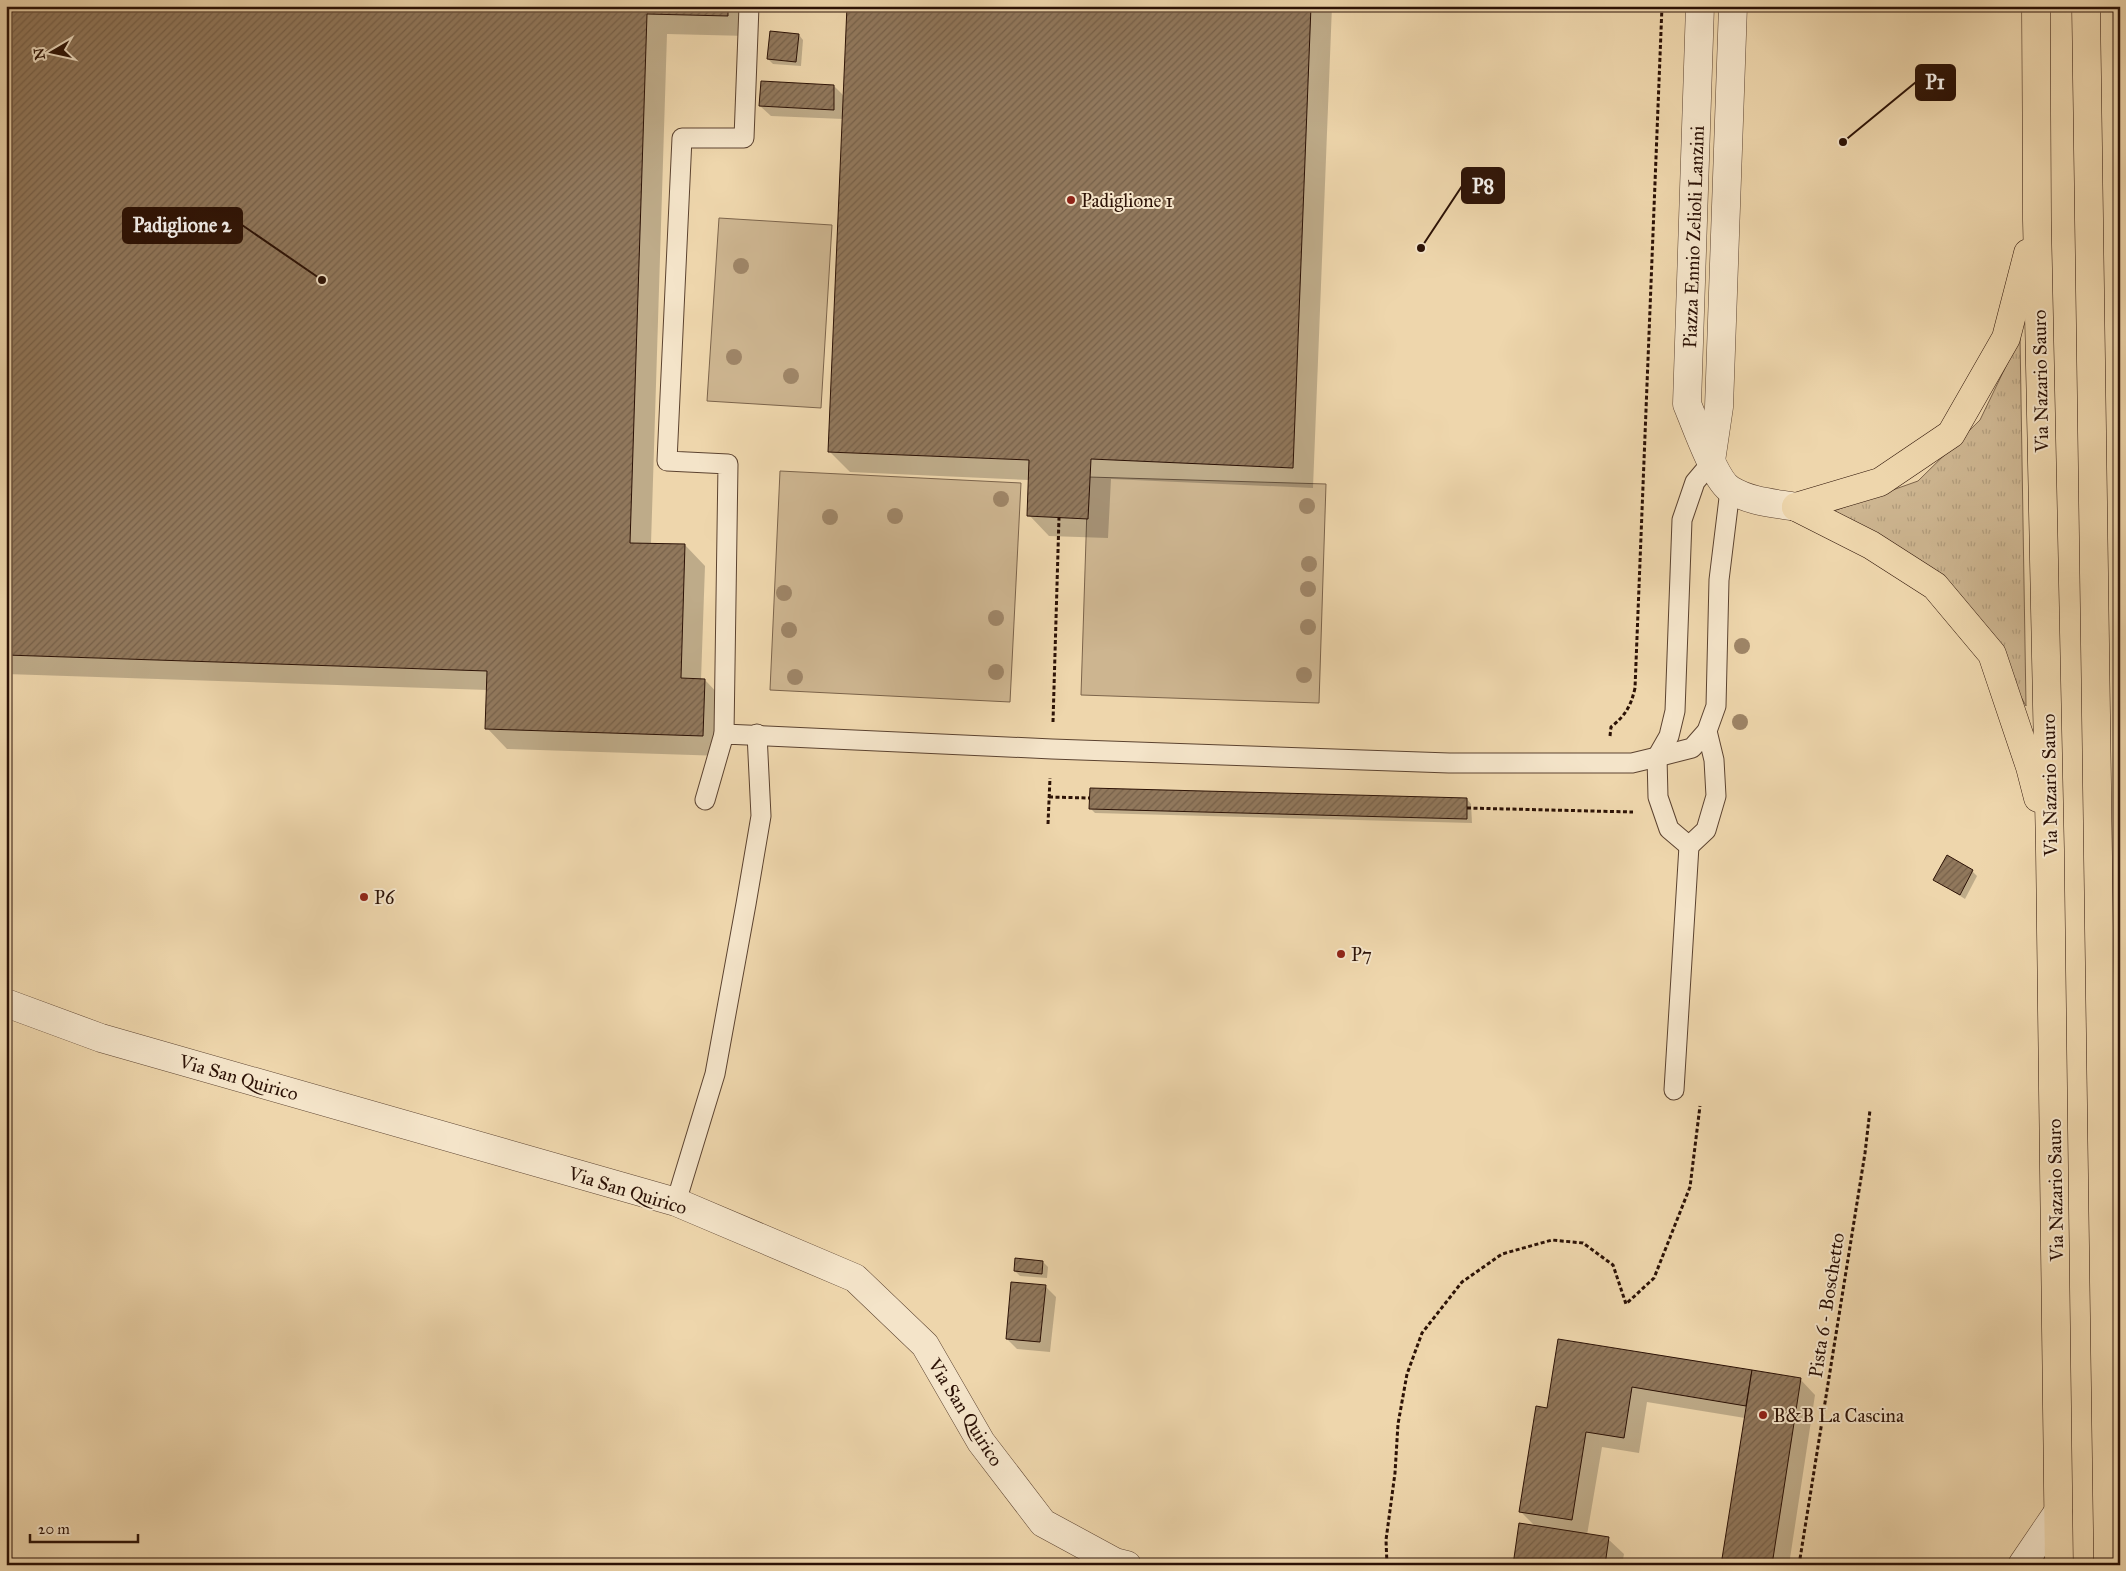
<svg xmlns="http://www.w3.org/2000/svg" width="2126" height="1571" font-family="'IM FELL Great Primer',serif">
	<defs>
		<pattern id="grass-tufts" width="24" height="20" patternUnits="userSpaceOnUse" patternTransform="scale(1.25)"><rect width="24" height="20" fill="#cdb590"/><path d="M3 7l-1-3M5 7V3M7 7l1-3M15 17l-1-3M17 17v-4M19 17l1-3" fill="none" stroke="#b09b7b"/></pattern>
		<pattern id="building-hatch" width="6" height="6" patternUnits="userSpaceOnUse" patternTransform="scale(1.25)"><rect width="6" height="6" fill="#91785c"/><path d="M-1 1l2-2M0 6l6-6M5 7l2-2" fill="none" stroke="#77614a"/></pattern>
	</defs>
	<rect width="100%" height="100%" fill="#eed6ac"/>
	<filter id="stains"><feTurbulence type="fractalNoise" baseFrequency=".004" numOctaves="4"/><feColorMatrix values="0 0 0 0 .2 0 0 0 0 .09 0 0 0 0 .02 0 0 0 .5 -.17"/></filter>
	<radialGradient id="worn" r=".72"><stop offset=".6" stop-color="#630" stop-opacity="0"/><stop offset="1" stop-color="#630" stop-opacity=".3"/></radialGradient>
	<!-- grass -->
	<path fill="url(#grass-tufts)" stroke="#7c644b" d="M 2020,337 L 2026,706 L 1977,616 L 1825,514 L 1918,481 L 1980,420 Z"/>
	<!-- garden -->
	<g fill="#cdb590" stroke="#7c644b">
		<path d="M 719,218 L 832,225 L 821,408 L 707,401 Z"/>
		<path d="M 780,471 L 1021,483 L 1010,702 L 770,690 Z"/>
		<path d="M 1088,477 L 1326,484 L 1319,703 L 1081,695 Z"/>
	</g>
	<!-- shadow -->
	<g fill="#0003">
		<path d="M 6,6 L 749,6 L 748,36 L 667,34 L 651,544 L 685,545 L 705,566 L 701,680 L 705,680 L 725,701 L 723,756 L 507,749 L 487,728 L 488,690 L 6,674 Z"/>
		<path d="M 848,6 L 1332,6 L 1313,488 L 1111,479 L 1108,538 L 1049,536 L 1029,515 L 1030,480 L 850,472 L 830,452 L 843,119 L 771,116 L 760,106 L 834,86 L 844,96 Z"/>
		<path d="M 799,35 L 803,40 L 801,66 L 773,64 L 768,59 Z"/>
		<path d="M 1467,799 L 1471,804 L 1472,823 L 1095,813 L 1090,808 Z"/>
		<path d="M 1972,871 L 1977,876 L 1965,899 L 1934,879 Z"/>
		<path d="M 1043,1262 L 1048,1267 L 1047,1278 L 1020,1276 L 1015,1271 Z"/>
		<path d="M 1045,1286 L 1056,1297 L 1050,1352 L 1017,1349 L 1007,1339 Z"/>
		<path d="M 1559,1341 L 1800,1379 L 1815,1395 L 1789,1565 L 1723,1565 L 1745,1418 L 1647,1402 L 1639,1453 L 1602,1447 L 1587,1535 L 1608,1539 L 1624,1554 L 1622,1565 L 1514,1565 L 1536,1527 L 1520,1511 L 1548,1409 Z"/>
	</g>
	<!-- building -->
	<g fill="url(#building-hatch)" stroke="#2c1206">
		<path d="M 6,6 L 728,6 L 728,16 L 647,14 L 630,543 L 685,544 L 681,678 L 705,679 L 703,736 L 485,729 L 487,671 L 6,655 Z"/>
		<path d="M 847,6 L 1311,6 L 1293,468 L 1091,459 L 1088,519 L 1027,516 L 1029,460 L 828,452 Z"/>
		<path d="M 770,31 L 799,34 L 796,62 L 767,59 Z"/>
		<path d="M 761,81 L 834,85 L 834,110 L 759,106 Z"/>
		<path d="M 1090,788 L 1467,798 L 1467,819 L 1089,809 Z"/>
		<path d="M 1947,855 L 1973,870 L 1960,895 L 1933,880 Z"/>
		<path d="M 1015,1258 L 1043,1261 L 1042,1274 L 1014,1271 Z"/>
		<path d="M 1011,1282 L 1046,1285 L 1040,1342 L 1006,1339 Z"/>
		<path d="M 1558,1339 L 1752,1370 L 1746,1406 L 1632,1387 L 1624,1438 L 1586,1432 L 1572,1520 L 1519,1512 L 1536,1406 L 1547,1408 Z"/>
		<path d="M 1752,1370 L 1801,1378 L 1772,1565 L 1721,1565 Z"/>
		<path d="M 1519,1523 L 1609,1537 L 1605,1565 L 1513,1565 Z"/>
	</g>
	<g fill="none" stroke-linecap="round" stroke-linejoin="round">
		<!-- service casing -->
		<g stroke="#5c4330" stroke-width="21">
			<g id="service">
				<path d="M 1707,731 L 1714,760 L 1716,796 L 1706,830 L 1689,846 L 1669,829 L 1658,797 L 1657,757 L 1669,736 L 1675,711 L 1682,520 L 1695,482 L 1711,463"/>
				<path d="M 724,734 L 728,464 L 667,461 L 682,138 L 744,138 L 749,6"/>
				<path d="M 705,800 L 724,734 L 1052,749 L 1449,763 L 1632,763 L 1657,757 L 1692,748 L 1707,731 L 1716,706 L 1719,580 L 1730,490"/>
				<path d="M 1674,1090 L 1689,846"/>
				<path d="M 676,1202 L 715,1074 L 746,904 L 761,816 L 757,734"/>
			</g>
		</g>
		<!-- minor casing -->
		<g stroke="#5c4330" stroke-width="29">
			<g id="minor">
				<path d="M 6,1003 L 101,1038 L 676,1202 L 855,1278 L 925,1345 L 981,1442 L 1043,1523 L 1115,1562 L 1127,1565"/>
				<path d="M 2022,1565 L 2058,1512"/>
			</g>
		</g>
		<!-- tertiary casing -->
		<g stroke="#5c4330" stroke-width="29">
			<g id="tertiary">
				<path d="M 1700,6 L 1687,404 C 1695,423 1715,481 1731,490 C 1751,502 1774,503 1796,507"/>
				<path d="M 1711,461 L 1719,407 L 1733,6"/>
			</g>
		</g>
		<!-- trunk casing -->
		<g stroke="#2c1206" stroke-width="29">
			<g id="trunk">
				<path d="M 2036,6 L 2037,220 L 2050,850 L 2059,1565"/>
				<path d="M 2086,6 L 2108,1565"/>
				<path d="M 1796,507 L 1871,545 L 1935,586 L 1992,654 L 2030,767 L 2038,798"/>
				<path d="M 1796,507 L 1880,482 L 1951,434 L 2006,338 L 2028,253"/>
			</g>
		</g>
		<!-- path -->
		<g stroke="#2c1206" stroke-width="3" stroke-dasharray="4 2.5" stroke-linecap="butt">
			<path d="M 1053,722 L 1059,517"/>
			<path d="M 1610,736 L 1611,727 C 1625,716 1631,706 1635,688 L 1662,6"/>
			<path d="M 1049,797 L 1090,798"/>
			<path d="M 1467,808 L 1633,812"/>
			<path d="M 1048,824 L 1050,778"/>
			<path d="M 1387,1565 L 1386,1540 L 1395,1473 L 1398,1424 L 1407,1374 L 1422,1333 L 1462,1282 L 1502,1254 L 1552,1240 L 1583,1243 L 1613,1265 L 1626,1304 L 1654,1278 L 1690,1187 L 1700,1106"/>
			<path d="M 1799,1565 L 1865,1153 L 1870,1110"/>
		</g>
		<!-- service -->
		<use href="#service" stroke="#f4e4c9" stroke-width="19"/>
		<!-- minor -->
		<use href="#minor" stroke="#f4e4c9" stroke-width="28"/>
		<!-- tertiary -->
		<use href="#tertiary" stroke="#f4e4c9" stroke-width="28"/>
		<!-- trunk -->
		<use href="#trunk" stroke="#eed6ac" stroke-width="28"/>
	</g>
	<!-- trees -->
	<g fill="#9e8567">
		<circle cx="741" cy="266" r="8"/>
		<circle cx="734" cy="357" r="8"/>
		<circle cx="791" cy="376" r="8"/>
		<circle cx="1001" cy="499" r="8"/>
		<circle cx="1307" cy="506" r="8"/>
		<circle cx="895" cy="516" r="8"/>
		<circle cx="830" cy="517" r="8"/>
		<circle cx="1309" cy="564" r="8"/>
		<circle cx="1308" cy="589" r="8"/>
		<circle cx="784" cy="593" r="8"/>
		<circle cx="996" cy="618" r="8"/>
		<circle cx="1308" cy="627" r="8"/>
		<circle cx="789" cy="630" r="8"/>
		<circle cx="1742" cy="646" r="8"/>
		<circle cx="996" cy="672" r="8"/>
		<circle cx="1304" cy="675" r="8"/>
		<circle cx="795" cy="677" r="8"/>
		<circle cx="1740" cy="722" r="8"/>
	</g>
	<!-- markers -->
	<g fill="#8f2418" stroke="#f4e4c9" stroke-width="2">
		<circle cx="1071" cy="200" r="5"/>
		<circle cx="364" cy="897" r="5"/>
		<circle cx="1341" cy="954" r="5"/>
		<circle cx="1763" cy="1415" r="5"/>
	</g>
	<g text-anchor="middle" stroke-width="4" stroke-linejoin="round" paint-order="stroke">
		<!-- poi labels -->
		<g font-size="19" fill="#2c1206" stroke="#f4e4c9" text-anchor="start">
			<text x="1081" y="207">Padiglione 1</text>
			<text x="374" y="904">P6</text>
			<text x="1351" y="961">P7</text>
			<text x="1773" y="1422">B&amp;B La Cascina</text>
		</g>
		<!-- street labels -->
		<g font-size="19" fill="#2c1206" stroke="#f4e4c9">
			<text transform="translate(1693 237) rotate(-88)" y="7">Piazza Ennio Zelioli Lanzini</text>
			<text transform="translate(2040 381) rotate(-91)" y="7">Via Nazario Sauro</text>
			<text transform="translate(2049 785) rotate(-91)" y="7">Via Nazario Sauro</text>
			<text transform="translate(239 1077) rotate(16)" y="7">Via San Quirico</text>
			<text transform="translate(628 1190) rotate(17)" y="7">Via San Quirico</text>
			<text transform="translate(2055 1190) rotate(-91)" y="7">Via Nazario Sauro</text>
			<text transform="translate(1826 1305) rotate(-81)" y="7">Pista 6 - Boschetto</text>
			<text transform="translate(966 1412) rotate(58)" y="7">Via San Quirico</text>
		</g>
	</g>
	<!-- callouts -->
	<path fill="none" stroke="#2c1206" stroke-width="2" d="M1843 142L1916 82M1421 248L1462 186M322 280L242 225"/>
	<g fill="#2c1206" stroke="#f4e4c9" stroke-width="2">
		<circle cx="1843" cy="142" r="5"/>
		<circle cx="1421" cy="248" r="5"/>
		<circle cx="322" cy="280" r="5"/>
	</g>
	<g fill="#2c1206" stroke="#2c1206" stroke-width="2">
		<rect x="1916" y="65" width="39" height="35" rx="5"/>
		<rect x="1462" y="168" width="42" height="35" rx="5"/>
		<rect x="123" y="208" width="119" height="35" rx="5"/>
	</g>
	<g font-size="20" text-anchor="middle" font-weight="bold" fill="#fff">
		<text x="1935" y="89">P1</text>
		<text x="1483" y="193">P8</text>
		<text x="182" y="232">Padiglione 2</text>
	</g>
	<!-- margin -->
	<rect width="2126" height="1571" fill="none" stroke="#eed6ac" stroke-width="25"/>
	<rect x="8" y="8" width="2111" height="1556" fill="none" stroke="#2c1206" stroke-width="2.5"/>
	<rect x="12" y="12" width="2101" height="1546" fill="none" stroke="#2c1206"/>
	<!-- north arrow -->
	<g transform="translate(52 52) rotate(261)" stroke="#f4e4c9" stroke-width="4" paint-order="stroke">
	<path d="M0-4L9 19L0 12L-9 19Z" fill="#2c1206"/>
	<text y="-8" font-size="14" font-weight="bold" text-anchor="middle" fill="#2c1206">N</text>
	</g>
	<!-- scale -->
	<path d="M30 1534v8h108v-8" fill="none" stroke="#2c1206" stroke-width="2.5"/>
	<text x="38" y="1534" font-size="15" fill="#2c1206" stroke="#f4e4c9" stroke-width="4" paint-order="stroke">20 m</text>
	<rect width="100%" height="100%" filter="url(#stains)"/>
	<rect width="100%" height="100%" fill="url(#worn)"/>
</svg>
